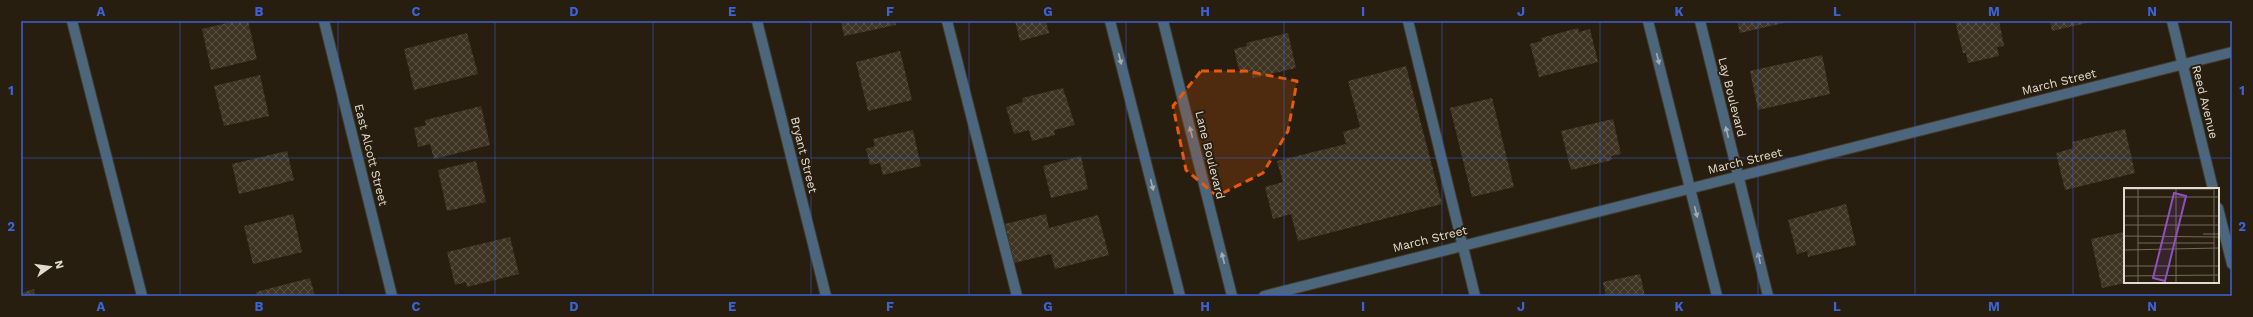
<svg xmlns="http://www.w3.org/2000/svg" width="2253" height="317" font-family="'Work Sans',sans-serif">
	<defs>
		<pattern id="building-cross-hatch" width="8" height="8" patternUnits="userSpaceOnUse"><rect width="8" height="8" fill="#3e3424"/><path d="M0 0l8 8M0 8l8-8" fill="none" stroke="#5a5143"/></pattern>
	</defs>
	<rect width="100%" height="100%" fill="#281e0f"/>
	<!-- building -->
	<g fill="url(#building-cross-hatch)">
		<path d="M 235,21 L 248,21 L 257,59 L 211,70 L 202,29 Z"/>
		<path d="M 841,21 L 895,21 L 896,25 L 844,36 Z"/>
		<path d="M 1015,21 L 1046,21 L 1049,33 L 1020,41 Z"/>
		<path d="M 1737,21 L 1788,21 L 1788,22 L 1740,33 Z"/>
		<path d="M 1955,21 L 1999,21 L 2004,46 L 1997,47 L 1999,56 L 1968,63 L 1966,53 L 1963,53 Z"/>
		<path d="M 2050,21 L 2091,21 L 2091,22 L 2052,31 Z"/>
		<path d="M 1578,28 L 1579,32 L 1590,29 L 1598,62 L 1539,77 L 1530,44 L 1542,41 L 1541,38 Z"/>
		<path d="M 467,33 L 478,74 L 414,90 L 404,49 Z"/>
		<path d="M 1288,33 L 1296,68 L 1253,78 L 1251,71 L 1240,74 L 1234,49 L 1247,46 L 1246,43 Z"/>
		<path d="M 900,51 L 912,100 L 868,111 L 856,62 Z"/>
		<path d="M 1822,55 L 1830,94 L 1758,110 L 1750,71 Z"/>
		<path d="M 1406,66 L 1442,204 L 1298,241 L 1291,214 L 1273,219 L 1265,187 L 1283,182 L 1277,161 L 1346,144 L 1343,132 L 1360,127 L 1348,81 Z"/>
		<path d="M 260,75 L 269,116 L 224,126 L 214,86 Z"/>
		<path d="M 1063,88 L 1075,125 L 1054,130 L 1055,135 L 1032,141 L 1029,130 L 1014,134 L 1006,107 L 1023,102 L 1022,98 Z"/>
		<path d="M 1492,98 L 1514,187 L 1472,197 L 1450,108 Z"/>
		<path d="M 481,106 L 490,145 L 434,159 L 430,144 L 418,147 L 414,128 L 426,125 L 425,120 Z"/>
		<path d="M 1613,119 L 1621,154 L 1611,156 L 1612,160 L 1571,170 L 1561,131 Z"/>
		<path d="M 2125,129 L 2135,173 L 2065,190 L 2056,153 L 2074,148 L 2072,142 Z"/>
		<path d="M 913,130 L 921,166 L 883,175 L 880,163 L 870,165 L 866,149 L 875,146 L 873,139 Z"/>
		<path d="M 287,151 L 294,180 L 239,194 L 232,164 Z"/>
		<path d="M 1081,156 L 1088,189 L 1051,198 L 1043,166 Z"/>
		<path d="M 476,161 L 486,202 L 447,211 L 438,170 Z"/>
		<path d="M 1846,204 L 1856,245 L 1808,257 L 1807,251 L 1797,254 L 1788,220 Z"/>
		<path d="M 293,214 L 302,252 L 253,264 L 244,226 Z"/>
		<path d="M 1046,214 L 1049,228 L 1098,215 L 1109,255 L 1055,269 L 1051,254 L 1014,263 L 1005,224 Z"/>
		<path d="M 2124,232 L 2125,283 L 2102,288 L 2091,239 Z"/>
		<path d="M 510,237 L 519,274 L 467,287 L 466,282 L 455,285 L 447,252 Z"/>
		<path d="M 1640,274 L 1645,296 L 1606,296 L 1603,282 Z"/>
		<path d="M 310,278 L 315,296 L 257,296 L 256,292 Z"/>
		<path d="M 34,289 L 35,296 L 21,296 L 21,293 Z"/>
	</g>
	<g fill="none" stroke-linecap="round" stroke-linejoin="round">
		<!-- lane casing -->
		<g stroke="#42382a" stroke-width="12">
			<g id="lane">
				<path d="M 72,21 L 142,296"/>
				<path d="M 947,21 L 1017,296"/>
				<path d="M 1408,21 L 1475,296"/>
			</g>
		</g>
		<!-- street casing -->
		<g stroke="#42382a" stroke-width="12">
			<g id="street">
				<path d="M 324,21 L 392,296"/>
				<path d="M 757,21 L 826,296"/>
				<path d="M 1110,21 L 1180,296"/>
				<path d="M 1163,21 L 1232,296"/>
				<path d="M 1648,21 L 1717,296"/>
				<path d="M 1700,21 L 1768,296"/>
				<path d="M 2172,21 L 2213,189"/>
				<path d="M 2218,208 L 2232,264"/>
				<path d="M 1264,296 L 2232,52"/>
			</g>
		</g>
		<!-- lane -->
		<use href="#lane" stroke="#4c667c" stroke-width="10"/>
		<!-- street -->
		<use href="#street" stroke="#4c667c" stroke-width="10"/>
	</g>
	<!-- one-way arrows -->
	<defs><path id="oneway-solid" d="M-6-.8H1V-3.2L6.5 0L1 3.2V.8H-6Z"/></defs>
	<g fill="#a6acaf">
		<use href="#oneway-solid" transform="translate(1120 59) rotate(76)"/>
		<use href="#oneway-solid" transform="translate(1658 59) rotate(76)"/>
		<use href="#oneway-solid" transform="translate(1191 132) rotate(-104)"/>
		<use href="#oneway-solid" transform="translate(1727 132) rotate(-104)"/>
		<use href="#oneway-solid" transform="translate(1152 185) rotate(76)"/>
		<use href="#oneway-solid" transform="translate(1696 212) rotate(76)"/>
		<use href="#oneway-solid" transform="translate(1223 258) rotate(-104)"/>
		<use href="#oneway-solid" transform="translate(1759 258) rotate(-104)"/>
	</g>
	<!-- marked area -->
	<path fill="#e8590c" fill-opacity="0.2" stroke="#e8590c" stroke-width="3" stroke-dasharray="8 5" stroke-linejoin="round" d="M 1201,71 L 1246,71 L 1297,81 L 1288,131 L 1263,173 L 1217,196 L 1186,170 L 1173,106 Z"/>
	<!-- grid -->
	<path fill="none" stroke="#3b63d7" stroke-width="1" stroke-opacity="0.55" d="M 180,21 L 180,296M 338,21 L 338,296M 495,21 L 495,296M 653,21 L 653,296M 811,21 L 811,296M 969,21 L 969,296M 1126,21 L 1126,296M 1284,21 L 1284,296M 1442,21 L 1442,296M 1600,21 L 1600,296M 1758,21 L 1758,296M 1915,21 L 1915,296M 2073,21 L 2073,296M 21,158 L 2232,158"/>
	<g text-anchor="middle" stroke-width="4" stroke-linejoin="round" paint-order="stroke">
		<!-- street labels -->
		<g font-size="12" fill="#e2dbd1" stroke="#281e0f">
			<text transform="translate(2059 82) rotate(-14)" y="4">March Street</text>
			<text transform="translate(1732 97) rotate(76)" y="4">Lay Boulevard</text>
			<text transform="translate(2205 102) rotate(76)" y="4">Reed Avenue</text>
			<text transform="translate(371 155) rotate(76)" y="4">East Alcott Street</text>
			<text transform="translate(804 155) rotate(76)" y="4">Bryant Street</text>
			<text transform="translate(1210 155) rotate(76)" y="4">Lane Boulevard</text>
			<text transform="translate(1745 161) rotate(-14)" y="4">March Street</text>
			<text transform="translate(1430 239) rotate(-14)" y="4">March Street</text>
		</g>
	</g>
	<!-- overview -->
	<g transform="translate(2124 188)">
		<rect width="95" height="95" fill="#281e0f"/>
		<path fill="none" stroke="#726a5d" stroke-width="1" d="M 14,0 L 14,95M 90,0 L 90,95M 0,1 L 90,1M 0,9 L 95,9M 0,28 L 95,28M 0,37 L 95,37M 79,46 L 95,46M 0,48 L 95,49M 14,55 L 90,55M 0,62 L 95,60M 0,78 L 95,78M 0,88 L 95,87M 52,95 L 52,0"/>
		<path fill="#904fc3" fill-opacity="0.15" stroke="#904fc3" stroke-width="2" d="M 50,5 L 62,8 L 41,93 L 29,90 Z"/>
		<rect width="95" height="95" fill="none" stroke="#e2dbd1" stroke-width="2"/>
	</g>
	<!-- border -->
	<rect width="2253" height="317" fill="none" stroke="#281e0f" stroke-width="44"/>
	<!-- north arrow -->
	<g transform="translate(50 267) rotate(76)" stroke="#281e0f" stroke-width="3" paint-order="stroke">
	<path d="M0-3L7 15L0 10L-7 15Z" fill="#e2dbd1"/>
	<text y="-6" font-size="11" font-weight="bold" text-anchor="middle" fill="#e2dbd1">N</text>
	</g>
	<rect x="22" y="22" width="2209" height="273" fill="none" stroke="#3b63d7" stroke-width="1.5"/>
	<g font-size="13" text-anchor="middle" font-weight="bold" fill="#3b63d7">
		<text x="101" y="16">A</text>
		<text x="259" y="16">B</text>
		<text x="416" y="16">C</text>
		<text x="574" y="16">D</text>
		<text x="732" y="16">E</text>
		<text x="890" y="16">F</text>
		<text x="1048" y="16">G</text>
		<text x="1205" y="16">H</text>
		<text x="1363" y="16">I</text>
		<text x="1521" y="16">J</text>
		<text x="1679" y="16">K</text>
		<text x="1837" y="16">L</text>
		<text x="1994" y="16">M</text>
		<text x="2152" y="16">N</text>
		<text x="11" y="95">1</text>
		<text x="2242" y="95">1</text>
		<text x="11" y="231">2</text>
		<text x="2242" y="231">2</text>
		<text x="101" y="311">A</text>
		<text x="259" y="311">B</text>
		<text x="416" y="311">C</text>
		<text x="574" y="311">D</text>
		<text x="732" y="311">E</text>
		<text x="890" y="311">F</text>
		<text x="1048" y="311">G</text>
		<text x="1205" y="311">H</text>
		<text x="1363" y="311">I</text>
		<text x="1521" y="311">J</text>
		<text x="1679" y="311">K</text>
		<text x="1837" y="311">L</text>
		<text x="1994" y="311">M</text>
		<text x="2152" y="311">N</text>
	</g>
</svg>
